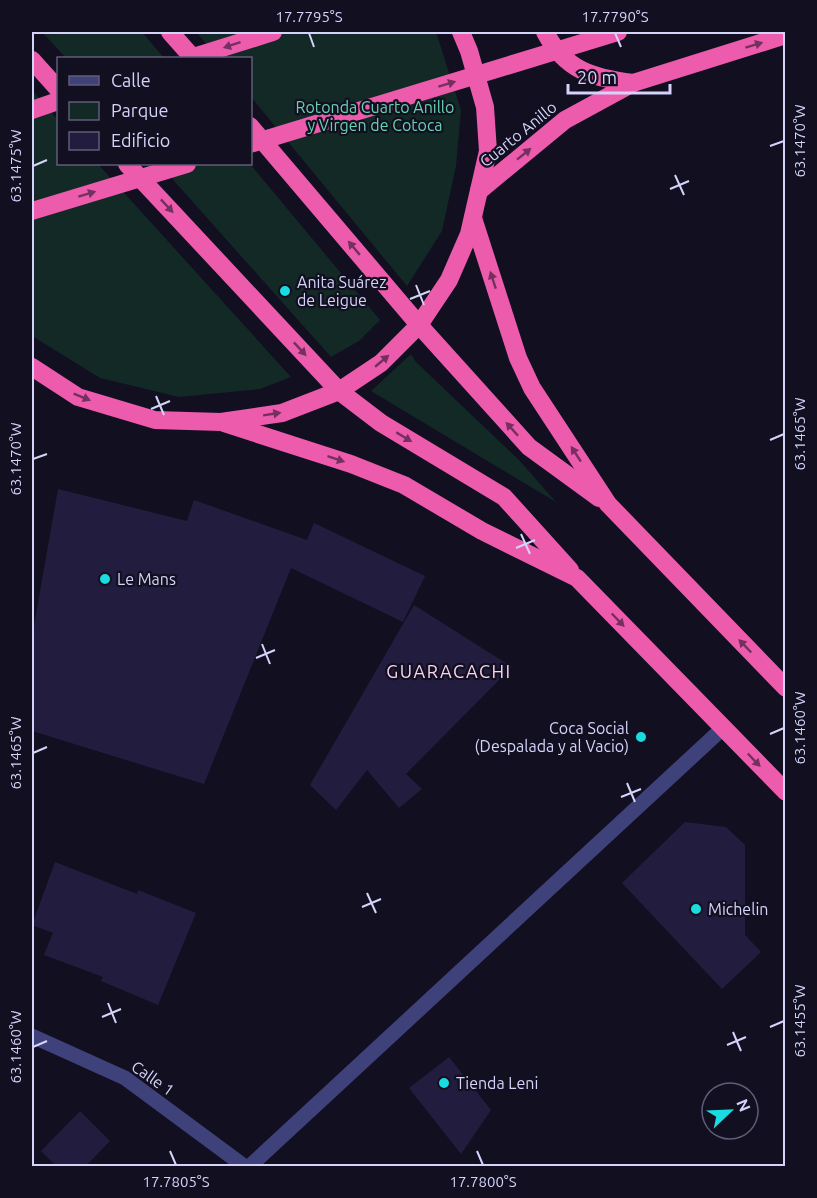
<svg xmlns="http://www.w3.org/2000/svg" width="817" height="1198" font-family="Ubuntu,sans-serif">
	<rect width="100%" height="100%" fill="#110f20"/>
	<!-- green -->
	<g fill="#132926">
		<path d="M 42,32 L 142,32 L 164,58 L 66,58 Z"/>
		<path d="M 196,32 L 436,32 L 461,110 L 456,166 L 442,231 L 407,286 L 251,97 L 250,58 L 219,58 Z"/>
		<path d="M 32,90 L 58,120 L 58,164 L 98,164 L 291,377 L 260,389 L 179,397 L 100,378 L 32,336 Z"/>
		<path d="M 159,164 L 250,164 L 380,320 L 359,341 L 331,357 Z"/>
		<path d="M 411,354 L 416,362 L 519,460 L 556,502 L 371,391 Z"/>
	</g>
	<!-- building -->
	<g fill="#221d3e">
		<path d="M 58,489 L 187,521 L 194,500 L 307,540 L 314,523 L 425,576 L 403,622 L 291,568 L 204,784 L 32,731 L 32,637 Z"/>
		<path d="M 414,605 L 512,667 L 406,774 L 422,789 L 399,808 L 367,770 L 336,810 L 310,785 Z"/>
		<path d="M 685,822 L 726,827 L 745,845 L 745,935 L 761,952 L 722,989 L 622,883 Z"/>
		<path d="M 55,862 L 137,894 L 138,890 L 196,913 L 158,1005 L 101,981 L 103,977 L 44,955 L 53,933 L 32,925 Z"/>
		<path d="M 449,1057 L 491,1110 L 461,1154 L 409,1088 Z"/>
		<path d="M 80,1111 L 110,1141 L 85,1167 L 57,1167 L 41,1151 Z"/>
	</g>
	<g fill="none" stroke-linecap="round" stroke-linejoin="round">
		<!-- minor -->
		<g stroke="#3f417a" stroke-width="15">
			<path d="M 32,1036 L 125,1078 L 244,1166"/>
			<path d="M 250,1166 L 723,728"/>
		</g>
		<!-- highway -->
		<g stroke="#ed5bac" stroke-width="18">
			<path d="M 170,32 L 193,58"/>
			<path d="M 545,32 C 565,70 592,78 633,83"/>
			<path d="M 32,60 L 58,89"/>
			<path d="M 32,110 L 58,101"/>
			<path d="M 250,126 L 419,325 L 529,447 L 599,498"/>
			<path d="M 127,164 L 339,391 L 381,423 L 504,497 L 570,570"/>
			<path d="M 479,191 L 565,120 L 633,83 L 786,35"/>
			<path d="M 473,218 L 518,358 L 532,388 L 608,504 L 786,688"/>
			<path d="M 32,367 L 78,397 L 155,420 L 221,422 L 282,413 L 339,391 L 381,363 L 419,325 L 449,280 L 469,234 L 488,151 L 485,107 L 469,51 L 461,32"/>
			<path d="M 224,423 L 351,464 L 404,485 L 482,531 L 577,578 L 786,792"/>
		</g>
		<!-- highway-bridge -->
		<g stroke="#ed5bac" stroke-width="18">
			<path d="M 190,58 L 273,32"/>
			<path d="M 250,144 L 618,32"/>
			<path d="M 32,211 L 187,164"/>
		</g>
	</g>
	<!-- one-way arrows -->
	<defs><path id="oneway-solid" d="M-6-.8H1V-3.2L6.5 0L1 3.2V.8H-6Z" transform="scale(1.5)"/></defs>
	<g fill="#74315f">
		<use href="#oneway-solid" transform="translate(232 45) rotate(162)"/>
		<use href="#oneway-solid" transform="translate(754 45) rotate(-17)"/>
		<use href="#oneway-solid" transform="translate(447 84) rotate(-17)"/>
		<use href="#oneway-solid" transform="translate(524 154) rotate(-39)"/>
		<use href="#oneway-solid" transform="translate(87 194) rotate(-17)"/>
		<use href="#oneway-solid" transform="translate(167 206) rotate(47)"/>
		<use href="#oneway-solid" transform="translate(354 248) rotate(-130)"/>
		<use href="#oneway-solid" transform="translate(493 280) rotate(-108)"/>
		<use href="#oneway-solid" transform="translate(300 349) rotate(47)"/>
		<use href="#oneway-solid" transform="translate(382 361) rotate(-40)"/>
		<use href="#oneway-solid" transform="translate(82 397) rotate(22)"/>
		<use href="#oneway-solid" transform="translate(272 414) rotate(-9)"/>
		<use href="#oneway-solid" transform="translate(512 429) rotate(-132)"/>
		<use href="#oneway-solid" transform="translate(404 437) rotate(31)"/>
		<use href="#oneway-solid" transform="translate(576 454) rotate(-123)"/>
		<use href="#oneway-solid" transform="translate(336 459) rotate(18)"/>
		<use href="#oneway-solid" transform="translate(618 620) rotate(46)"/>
		<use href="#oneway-solid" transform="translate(745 646) rotate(-134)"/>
		<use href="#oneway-solid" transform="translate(754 760) rotate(46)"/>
	</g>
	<!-- ticks -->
	<path fill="none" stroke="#d4d3fa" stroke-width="2" d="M 309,33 L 314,47M 615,33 L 621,47M 770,146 L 784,141M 33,166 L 47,160M 675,175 L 684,195M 670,189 L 689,181M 416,285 L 424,305M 410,299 L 430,291M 156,396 L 164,415M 151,409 L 170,401M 770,440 L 784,434M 33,459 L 47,454M 521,534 L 530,554M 516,548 L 535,540M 262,644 L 270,664M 256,658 L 275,650M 770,734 L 784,728M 33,753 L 47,747M 627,783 L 635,802M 621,797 L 641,789M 367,893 L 376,913M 362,907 L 381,899M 108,1003 L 116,1023M 102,1017 L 121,1009M 770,1027 L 784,1021M 733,1032 L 741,1051M 727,1045 L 746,1037M 33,1047 L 47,1041M 170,1151 L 176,1165M 477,1151 L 483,1165"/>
	<!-- markers -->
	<g fill="#19dbe0" stroke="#110f20" stroke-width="2">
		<circle cx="285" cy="291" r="6"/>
		<circle cx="105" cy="579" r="6"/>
		<circle cx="641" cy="737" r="6"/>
		<circle cx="696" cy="909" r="6"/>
		<circle cx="444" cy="1083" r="6"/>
	</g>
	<g text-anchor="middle" stroke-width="4.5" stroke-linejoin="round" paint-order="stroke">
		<!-- park labels -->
		<g font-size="16" fill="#67d2af" stroke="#110f20">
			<text x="375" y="113">Rotonda Cuarto Anillo<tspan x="375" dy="18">y Virgen de Cotoca</tspan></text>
		</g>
		<!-- street labels -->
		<g font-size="16" fill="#d4d3fa" stroke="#110f20">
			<text transform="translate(518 134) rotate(-39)" y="6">Cuarto Anillo</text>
			<text transform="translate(153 1078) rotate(35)" y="6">Calle 1</text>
		</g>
		<!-- poi labels -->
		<g font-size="16" fill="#d4d3fa" stroke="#110f20" text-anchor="start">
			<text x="297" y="288">Anita Suárez<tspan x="297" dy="18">de Leigue</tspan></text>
			<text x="117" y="585">Le Mans</text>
			<text x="629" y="734" text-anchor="end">Coca Social<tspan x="629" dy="18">(Despalada y al Vacio)</tspan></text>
			<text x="708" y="915">Michelin</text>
			<text x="456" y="1089">Tienda Leni</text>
		</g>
		<!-- neighbourhood labels -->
		<g font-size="18" letter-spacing="1.5" fill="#fad5ef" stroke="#110f20">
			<text x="449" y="678">GUARACACHI</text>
		</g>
	</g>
	<!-- border -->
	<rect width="817" height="1198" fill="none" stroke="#110f20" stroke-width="66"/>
	<!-- legend -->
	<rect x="57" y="57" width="195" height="108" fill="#110f20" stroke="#5f5d77" stroke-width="1.5"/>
	<rect x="69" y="76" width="30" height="9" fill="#3f417a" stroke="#5f5d77" stroke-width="1.5"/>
	<text x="111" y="87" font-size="18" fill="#d4d3fa">Calle</text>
	<rect x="69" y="102" width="30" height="18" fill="#132926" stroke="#5f5d77" stroke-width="1.5"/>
	<text x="111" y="117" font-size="18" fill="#d4d3fa">Parque</text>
	<rect x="69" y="132" width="30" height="18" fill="#221d3e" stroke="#5f5d77" stroke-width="1.5"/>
	<text x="111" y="147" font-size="18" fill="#d4d3fa">Edificio</text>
	<!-- north arrow -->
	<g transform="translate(730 1111) rotate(67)"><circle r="28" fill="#110f20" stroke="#5f5d77" stroke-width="1.5"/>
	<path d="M0-4.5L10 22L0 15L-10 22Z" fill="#19dbe0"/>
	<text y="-9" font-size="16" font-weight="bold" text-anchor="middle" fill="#d4d3fa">N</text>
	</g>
	<!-- scale -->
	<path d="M568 84v9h102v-9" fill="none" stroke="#d4d3fa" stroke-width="3"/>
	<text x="577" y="84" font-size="18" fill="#d4d3fa" stroke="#110f20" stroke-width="4.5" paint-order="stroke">20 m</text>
	<rect x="33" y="33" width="751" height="1132" fill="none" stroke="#d4d3fa" stroke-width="2"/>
	<g font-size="15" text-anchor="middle" fill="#d4d3fa">
		<text x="309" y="22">17.7795°S</text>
		<text x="615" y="22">17.7790°S</text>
		<text transform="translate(800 141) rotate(-90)" y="5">63.1470°W</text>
		<text transform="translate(16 166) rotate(-90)" y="5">63.1475°W</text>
		<text transform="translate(800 434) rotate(-90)" y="5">63.1465°W</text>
		<text transform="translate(16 459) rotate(-90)" y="5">63.1470°W</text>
		<text transform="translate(800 728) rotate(-90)" y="5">63.1460°W</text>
		<text transform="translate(16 753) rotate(-90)" y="5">63.1465°W</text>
		<text transform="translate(800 1021) rotate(-90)" y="5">63.1455°W</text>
		<text transform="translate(16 1047) rotate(-90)" y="5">63.1460°W</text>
		<text x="176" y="1187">17.7805°S</text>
		<text x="483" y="1187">17.7800°S</text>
	</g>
</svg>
